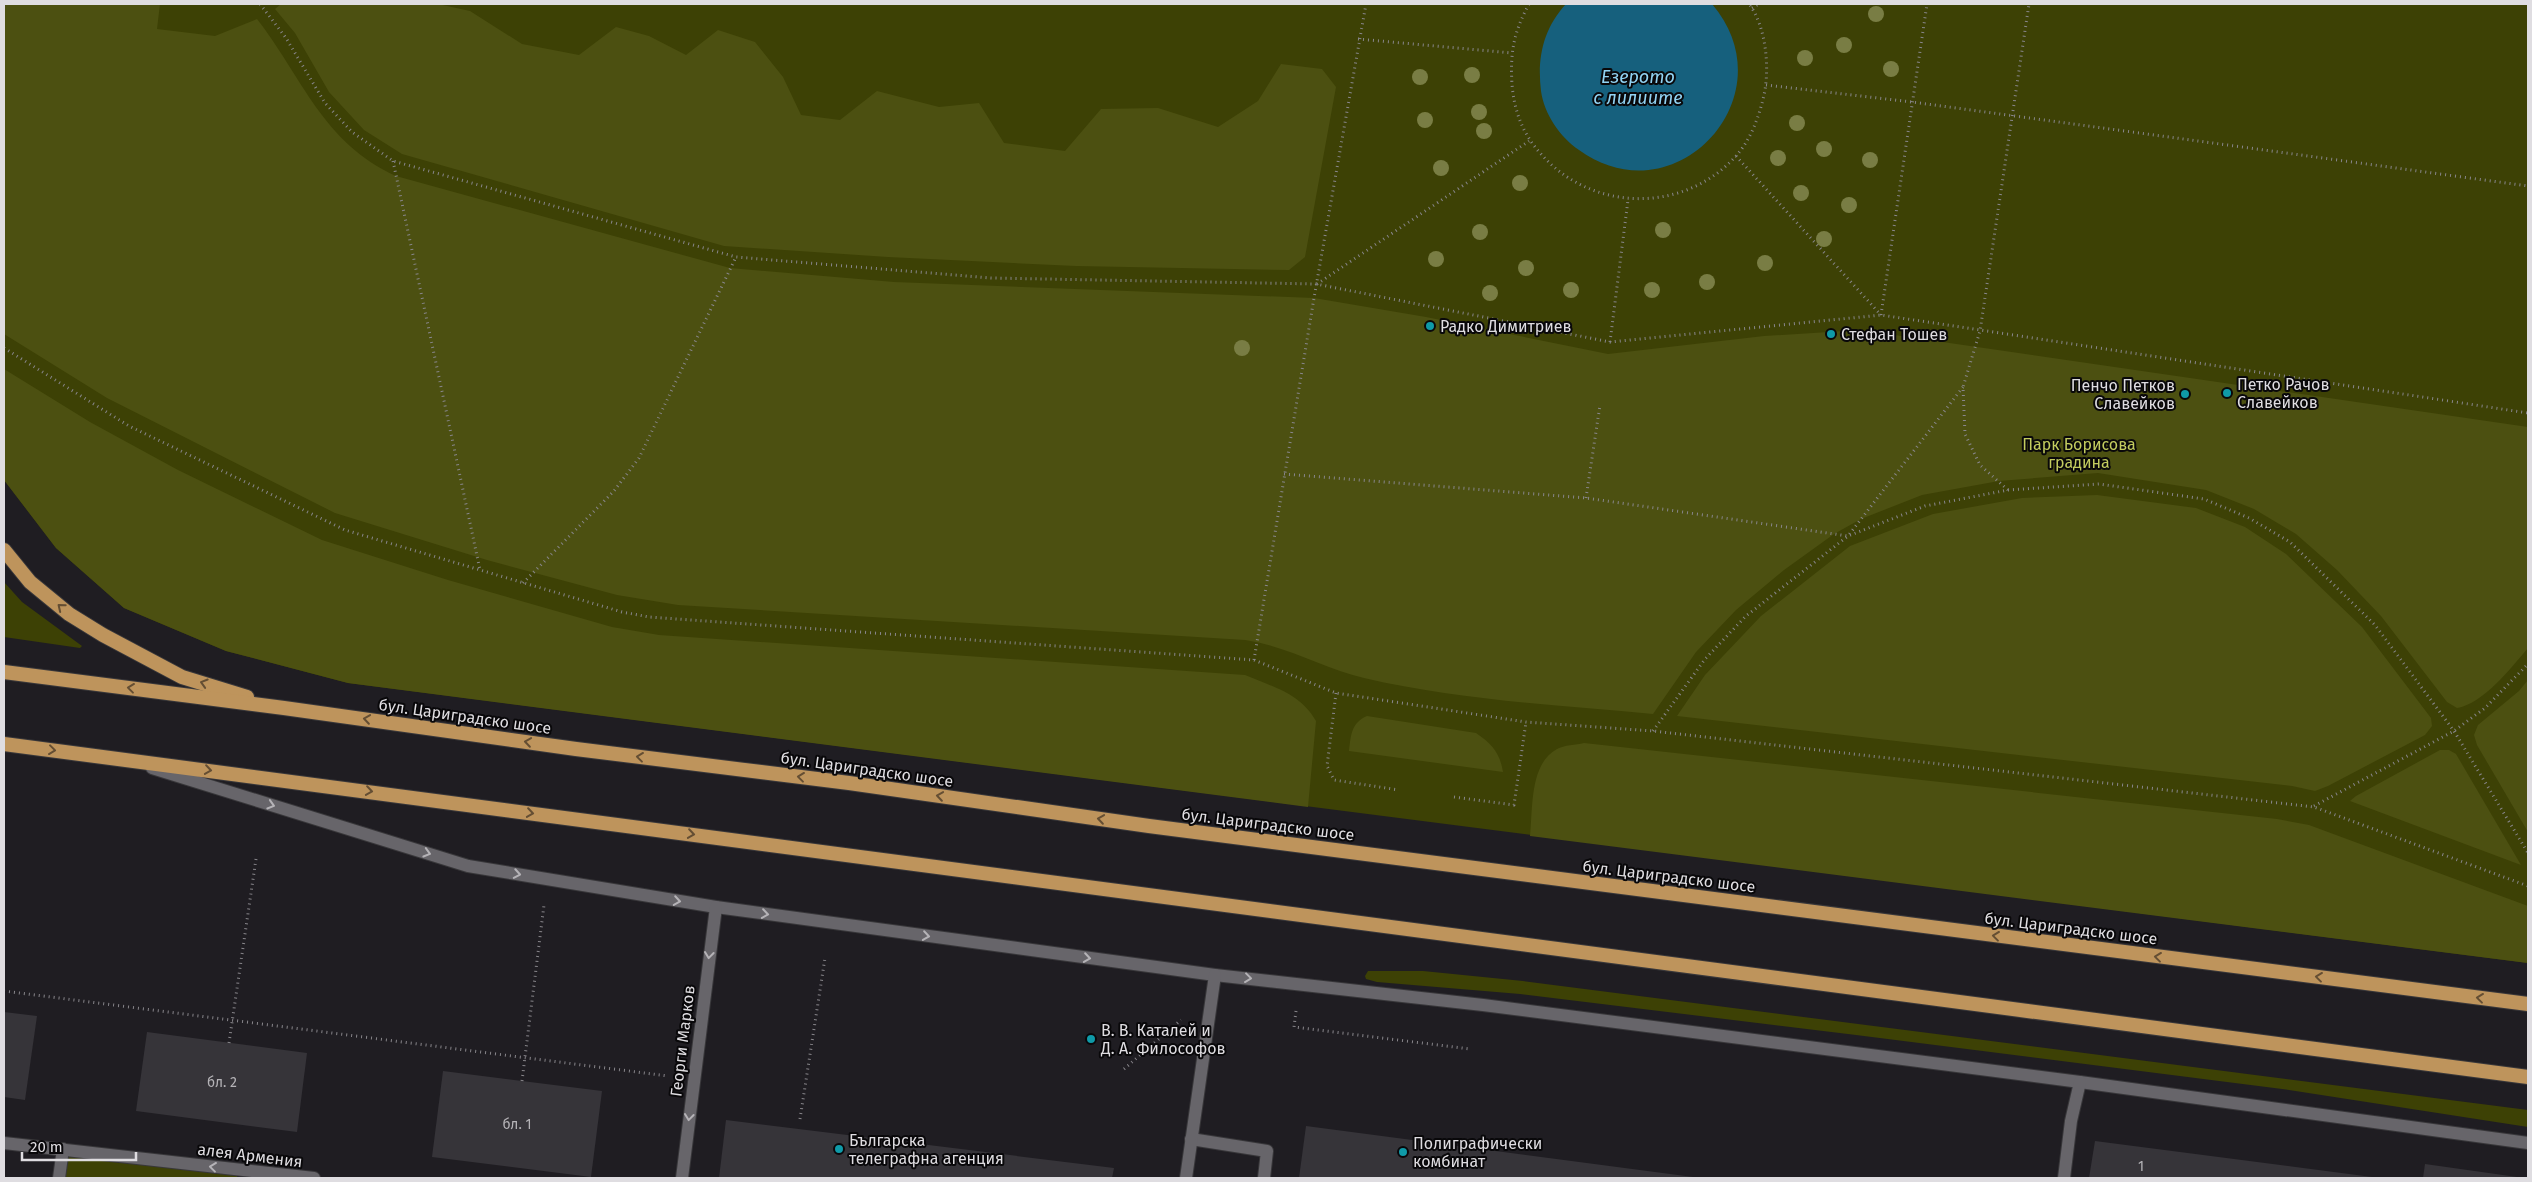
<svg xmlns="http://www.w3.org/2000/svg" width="2532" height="1182" font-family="'Fira Sans',sans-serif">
	<rect width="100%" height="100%" fill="#1f1d22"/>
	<!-- green -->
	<g fill="#3d4105">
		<path d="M 4,4 L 2528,4 L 2528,963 L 348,683 L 226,651 L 124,608 L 56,548 L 4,480 Z"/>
		<path d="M 4,582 L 22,602 L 82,646 L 80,648 L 4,637 Z"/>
		<path d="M 1368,971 L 1423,971 L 1523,981 L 2528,1110 L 2528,1127 L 2289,1090 L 1856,1035 L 1520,994 L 1377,982 L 1366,979 L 1365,976 Z"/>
		<path d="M 63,1149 L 238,1170 L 237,1178 L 59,1178 Z"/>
	</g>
	<!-- forest -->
	<g fill="#4c5011">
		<path d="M 4,4 L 160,4 L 157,29 L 215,36 L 257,19 C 303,78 322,142 396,176 L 730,268 L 894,282 L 1314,298 L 1426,317 L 1608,354 L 1764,336 L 1860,330 L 2528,427 L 2528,648 C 2511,668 2483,704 2457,708 L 2447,702 L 2381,616 L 2337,570 L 2296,534 L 2254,509 L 2206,490 L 2098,473 L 1999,481 L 1922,495 L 1861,519 L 1834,534 L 1784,570 L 1736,610 L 1696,652 L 1653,714 C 1557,705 1458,700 1364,678 C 1323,668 1287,646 1245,640 L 678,605 L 617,595 L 487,560 L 335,513 L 107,398 L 4,334 Z"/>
		<path d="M 281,4 L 438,4 L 470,11 L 522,44 L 579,55 L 616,27 L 649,36 L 686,55 L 718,30 L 755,42 L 783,77 L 801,115 L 840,120 L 877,91 L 939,107 L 979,103 L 1004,143 L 1065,151 L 1101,109 L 1158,108 L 1218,127 L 1258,101 L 1281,64 L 1322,69 L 1336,87 L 1305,257 L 1289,270 L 1076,266 L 888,257 L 724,246 L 402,154 L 364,130 L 329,92 L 295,33 L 275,9 Z"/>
		<path d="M 4,369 L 90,422 L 178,470 L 322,540 L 448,580 L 612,627 L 659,635 L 1245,675 C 1273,687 1300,693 1316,721 L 1308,807 L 348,683 L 226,651 L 124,608 L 56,548 L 4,480 Z"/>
		<path d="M 2097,495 L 2196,508 L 2245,527 L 2286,554 L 2362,627 L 2431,718 L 2432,726 L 2425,735 L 2328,786 L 2315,791 L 2292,786 L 1677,716 L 1705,675 L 1761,616 L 1850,546 L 1933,514 L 2022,498 Z"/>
		<path d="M 2528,680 L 2528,832 L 2477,745 L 2474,735 L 2478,725 L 2519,691 Z"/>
		<path d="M 1367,716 L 1476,733 C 1492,744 1500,753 1503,772 L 1349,751 C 1351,735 1351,723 1367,716 Z"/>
		<path d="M 1584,743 L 2277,819 L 2309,825 L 2528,906 L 2528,963 L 1530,836 C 1533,810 1529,764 1557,749 C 1564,745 1576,745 1584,743 Z"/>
		<path d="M 2440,750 L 2449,750 L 2456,754 L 2521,865 L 2350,801 L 2356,796 Z"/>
	</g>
	<!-- water -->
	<path fill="#16607d" d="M 1566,4 L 1712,4 C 1790,95 1676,220 1579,150 C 1560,137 1544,114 1541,91 C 1537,58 1543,29 1566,4 Z"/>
	<!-- building -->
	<g fill="#363439">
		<path d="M 4,1012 L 37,1016 L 25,1100 L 4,1097 Z"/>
		<path d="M 147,1032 L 307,1053 L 297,1132 L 136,1111 Z"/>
		<path d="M 443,1071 L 602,1091 L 591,1177 L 432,1157 Z"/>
		<path d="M 726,1120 L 1114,1168 L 1112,1178 L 719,1178 Z"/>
		<path d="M 1306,1126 L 1693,1177 L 1693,1178 L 1299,1178 Z"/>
		<path d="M 2095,1141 L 2372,1177 L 2372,1178 L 2089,1178 Z"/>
		<path d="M 2425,1164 L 2517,1177 L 2517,1178 L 2423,1178 Z"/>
	</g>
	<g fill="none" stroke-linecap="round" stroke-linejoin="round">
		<!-- service casing -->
		<g stroke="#38373a" stroke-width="14">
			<path id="service" d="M 1191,1139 L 1267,1151 L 1264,1178"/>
		</g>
		<!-- minor casing -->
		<g stroke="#38373a" stroke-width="14">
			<g id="minor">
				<path d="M 152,768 L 468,866 L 716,907 L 1215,975 L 1483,1005 L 2080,1082 L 2528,1143"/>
				<path d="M 4,1143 L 314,1178"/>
				<path d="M 59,1178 L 63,1149"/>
				<path d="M 682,1178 L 716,907"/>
				<path d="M 1186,1178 L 1215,975"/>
				<path d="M 2064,1178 L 2071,1121 L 2080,1082"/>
			</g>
		</g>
		<!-- trunk casing -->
		<g stroke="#38373a" stroke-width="16">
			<g id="trunk">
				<path d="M 4,550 L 30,582 L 69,614 L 103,635 L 182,677 L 247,697"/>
				<path d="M 4,672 L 284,708 L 576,749 L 849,783 L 1149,826 L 2528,1004"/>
				<path d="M 4,744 L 2528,1077"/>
			</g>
		</g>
		<!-- path -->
		<g stroke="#88868b" stroke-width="3" stroke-dasharray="1 4" stroke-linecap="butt">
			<path d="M 260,4 L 286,38 L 325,103 L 352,132 L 393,161 L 736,257 L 991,278 L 1316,284 L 1610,342 L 1881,315 L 2528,413"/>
			<path d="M 1529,4 C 1514,32 1510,51 1512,84 C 1514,111 1523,135 1542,155 C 1592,212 1684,214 1736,156 C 1751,139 1759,117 1764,95 C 1770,68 1766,26 1749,4"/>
			<path d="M 1752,8 L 1759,4"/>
			<path d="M 1358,39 L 1512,53"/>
			<path d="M 1766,85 L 1912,102 L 2528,186"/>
			<path d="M 1736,156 L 1881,315"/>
			<path d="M 393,161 L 480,570"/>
			<path d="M 1317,284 L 1529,141"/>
			<path d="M 1881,315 L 1927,4"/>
			<path d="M 1610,342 L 1628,200"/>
			<path d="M 4,348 L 129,426 L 345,530 L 622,612 L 649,617 L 1254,660 L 1336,693 L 1526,722 L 1653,731 L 2314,807 L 2528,886"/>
			<path d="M 1284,474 L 1586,498 L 1848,536 L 1963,387"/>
			<path d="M 2008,490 L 1980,465 L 1965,434 L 1963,387 L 1980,331 L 2029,4"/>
			<path d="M 1586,498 L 1600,405"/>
			<path d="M 523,583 L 614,491 L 639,458 L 736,257"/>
			<path d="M 1254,660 L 1314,298 L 1366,4"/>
			<path d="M 1336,693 L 1327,766 L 1334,780 L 1399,790"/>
			<path d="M 1653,731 L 1705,659 L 1746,616 L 1848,536 L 1925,506 L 2008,490 L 2099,484 L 2204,499 L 2249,518 L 2290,542 L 2375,625 L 2454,731 L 2528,853"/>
			<path d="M 1454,797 L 1514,805 L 1526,722"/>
			<path d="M 2314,806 L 2454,731 L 2485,708 L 2528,664"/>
			<path d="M 4,991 L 668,1076"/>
			<path d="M 1296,1011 L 1294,1027 L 1470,1049"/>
			<path d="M 229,1043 L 256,859"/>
			<path d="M 1124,1069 L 1181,1020"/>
			<path d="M 522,1081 L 544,905"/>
			<path d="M 800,1119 L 825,958"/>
		</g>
		<!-- service -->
		<use href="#service" stroke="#67656a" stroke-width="12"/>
		<!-- minor -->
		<use href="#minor" stroke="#67656a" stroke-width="12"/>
		<!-- trunk -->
		<use href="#trunk" stroke="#be945c" stroke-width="14"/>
	</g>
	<!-- trees -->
	<g fill="#797d44">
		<circle cx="1876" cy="14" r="8"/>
		<circle cx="1844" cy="45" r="8"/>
		<circle cx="1805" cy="58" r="8"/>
		<circle cx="1891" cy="69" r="8"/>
		<circle cx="1472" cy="75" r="8"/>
		<circle cx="1420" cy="77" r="8"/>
		<circle cx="1479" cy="112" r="8"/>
		<circle cx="1425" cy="120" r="8"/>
		<circle cx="1797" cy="123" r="8"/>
		<circle cx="1484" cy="131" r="8"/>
		<circle cx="1824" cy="149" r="8"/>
		<circle cx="1778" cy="158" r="8"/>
		<circle cx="1870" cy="160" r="8"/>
		<circle cx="1441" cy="168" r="8"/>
		<circle cx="1520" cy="183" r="8"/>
		<circle cx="1801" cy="193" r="8"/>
		<circle cx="1849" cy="205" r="8"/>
		<circle cx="1663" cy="230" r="8"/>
		<circle cx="1480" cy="232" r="8"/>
		<circle cx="1824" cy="239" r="8"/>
		<circle cx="1436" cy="259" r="8"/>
		<circle cx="1765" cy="263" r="8"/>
		<circle cx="1526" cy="268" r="8"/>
		<circle cx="1707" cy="282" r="8"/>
		<circle cx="1571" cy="290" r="8"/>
		<circle cx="1652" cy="290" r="8"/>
		<circle cx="1490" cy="293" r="8"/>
		<circle cx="1242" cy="348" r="8"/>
	</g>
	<!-- one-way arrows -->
	<defs><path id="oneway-chevron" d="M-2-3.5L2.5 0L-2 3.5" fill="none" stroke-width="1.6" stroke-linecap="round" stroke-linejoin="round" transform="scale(1.25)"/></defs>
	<g stroke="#644e33">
		<use href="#oneway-chevron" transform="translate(61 607) rotate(-141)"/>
		<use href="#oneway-chevron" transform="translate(204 683) rotate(-163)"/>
		<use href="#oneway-chevron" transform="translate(131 688) rotate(-173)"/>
		<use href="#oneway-chevron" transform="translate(367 719) rotate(-172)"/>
		<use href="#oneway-chevron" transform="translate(528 742) rotate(-172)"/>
		<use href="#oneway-chevron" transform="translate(52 750) rotate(7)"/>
		<use href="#oneway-chevron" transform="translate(640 757) rotate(-173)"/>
		<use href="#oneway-chevron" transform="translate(208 770) rotate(8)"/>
		<use href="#oneway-chevron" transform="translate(801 777) rotate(-173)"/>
		<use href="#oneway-chevron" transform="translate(369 791) rotate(8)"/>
		<use href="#oneway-chevron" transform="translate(940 796) rotate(-172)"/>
		<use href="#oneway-chevron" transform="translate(530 813) rotate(8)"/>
		<use href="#oneway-chevron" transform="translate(1101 819) rotate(-172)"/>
		<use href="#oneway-chevron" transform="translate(691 834) rotate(8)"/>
		<use href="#oneway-chevron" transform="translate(1996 936) rotate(-173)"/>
		<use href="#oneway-chevron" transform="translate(2158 957) rotate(-173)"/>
		<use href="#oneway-chevron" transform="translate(2319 977) rotate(-173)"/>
		<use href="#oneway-chevron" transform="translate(2480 998) rotate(-173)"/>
	</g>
	<g stroke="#b5b3b7">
		<use href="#oneway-chevron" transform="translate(271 805) rotate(17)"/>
		<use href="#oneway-chevron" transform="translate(427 853) rotate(16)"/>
		<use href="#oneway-chevron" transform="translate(517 874) rotate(10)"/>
		<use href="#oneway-chevron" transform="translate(677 901) rotate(9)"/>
		<use href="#oneway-chevron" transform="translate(765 914) rotate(8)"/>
		<use href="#oneway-chevron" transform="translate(926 936) rotate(8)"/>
		<use href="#oneway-chevron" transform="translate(709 955) rotate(97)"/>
		<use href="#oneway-chevron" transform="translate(1087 958) rotate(8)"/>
		<use href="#oneway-chevron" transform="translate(1248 978) rotate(7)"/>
		<use href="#oneway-chevron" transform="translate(689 1117) rotate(97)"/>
		<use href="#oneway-chevron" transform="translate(213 1167) rotate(-173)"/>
	</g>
	<!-- markers -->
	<g fill="#0f9aa8" stroke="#09080a" stroke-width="2">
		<circle cx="1430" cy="326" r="5"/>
		<circle cx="1831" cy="334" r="5"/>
		<circle cx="2227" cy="393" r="5"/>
		<circle cx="2185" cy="394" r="5"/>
		<circle cx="1091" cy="1039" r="5"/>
		<circle cx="839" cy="1149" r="5"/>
		<circle cx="1403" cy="1152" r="5"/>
	</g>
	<g text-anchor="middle" stroke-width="4" stroke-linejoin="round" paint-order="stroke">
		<!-- number labels -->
		<g font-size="14" fill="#b5b3b7">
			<text x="222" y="1087">бл. 2</text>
			<text x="517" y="1129">бл. 1</text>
			<text x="2141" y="1171">1</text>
		</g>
		<!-- poi labels -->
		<g font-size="16" fill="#dfdde1" stroke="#09080a" text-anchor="start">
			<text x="1440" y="332">Радко Димитриев</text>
			<text x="1841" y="340">Стефан Тошев</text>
			<text x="2237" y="390">Петко Рачов<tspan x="2237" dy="18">Славейков</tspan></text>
			<text x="2175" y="391" text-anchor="end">Пенчо Петков<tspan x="2175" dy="18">Славейков</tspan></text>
			<text x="1101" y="1036">В. В. Каталей и<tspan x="1101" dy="18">Д. А. Философов</tspan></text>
			<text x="849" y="1146">Българска<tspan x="849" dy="18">телеграфна агенция</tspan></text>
			<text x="1413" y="1149">Полиграфически<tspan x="1413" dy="18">комбинат</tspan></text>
		</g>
		<!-- park labels -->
		<g font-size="16" fill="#c3cc5f" stroke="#09080a">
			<text x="2079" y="450">Парк Борисова<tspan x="2079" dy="18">градина</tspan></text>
		</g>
		<!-- street labels -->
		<g font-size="16" fill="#dfdde1" stroke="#09080a">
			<text transform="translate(465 716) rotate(8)" y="6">бул. Цариградско шосе</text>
			<text transform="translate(867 769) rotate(8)" y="6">бул. Цариградско шосе</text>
			<text transform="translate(1268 824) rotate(7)" y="6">бул. Цариградско шосе</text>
			<text transform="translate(1669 876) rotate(7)" y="6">бул. Цариградско шосе</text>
			<text transform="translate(2071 928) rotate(7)" y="6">бул. Цариградско шосе</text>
			<text transform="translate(682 1041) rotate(-83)" y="6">Георги Марков</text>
			<text transform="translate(250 1155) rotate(7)" y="6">алея Армения</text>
		</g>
		<!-- water labels -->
		<g font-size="18" font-style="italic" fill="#91d3f3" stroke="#09080a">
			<text x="1638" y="83">Езерото<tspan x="1638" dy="21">с лилиите</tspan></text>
		</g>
	</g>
	<!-- border -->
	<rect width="2532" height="1182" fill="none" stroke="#dfdde1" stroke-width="10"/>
	<!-- scale -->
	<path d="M22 1152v8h114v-8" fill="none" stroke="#dfdde1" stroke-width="2.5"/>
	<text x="30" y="1152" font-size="15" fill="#dfdde1" stroke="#09080a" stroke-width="4" paint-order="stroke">20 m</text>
</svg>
